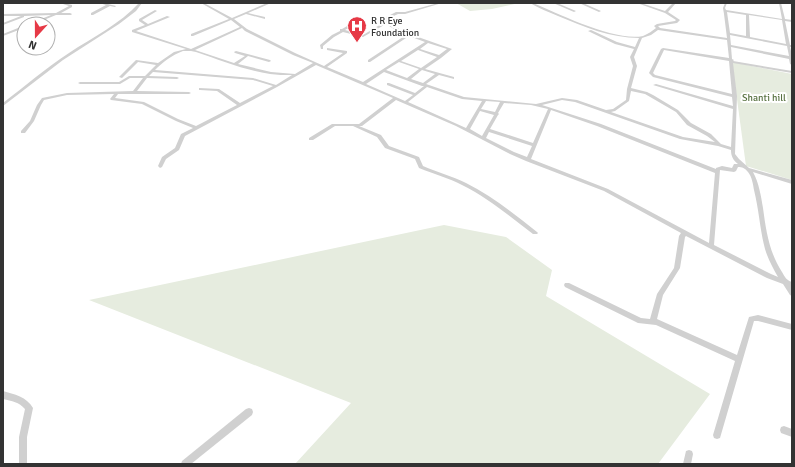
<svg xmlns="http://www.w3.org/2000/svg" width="795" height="467" font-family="Signika,sans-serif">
	<rect width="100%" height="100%" fill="#fff"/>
	<!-- green -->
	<g fill="#e6ecdf">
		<path d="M 456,3 L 519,3 L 492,9 L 470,11 Z"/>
		<path d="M 732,62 L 792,74 L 792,180 L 746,166 Z"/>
		<path d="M 444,225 L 506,237 L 552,270 L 546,296 L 710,394 L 658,464 L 295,464 L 351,403 L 89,300 Z"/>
	</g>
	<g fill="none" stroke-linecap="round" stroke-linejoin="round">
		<!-- street -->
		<g fill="#d0d0d0" fill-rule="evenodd">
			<path d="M 60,3 L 64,3 L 72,5 L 72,7 L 61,13 L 70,13 L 72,14 L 71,15 L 56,15 L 34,24 L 29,24 L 51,15 L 24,16 L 24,17 L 3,25 L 3,23 L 21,16 L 3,16 L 3,14 L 56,13 L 69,6 Z"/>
			<path d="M 99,3 L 104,3 L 116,6 L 115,7 L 110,6 L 93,15 L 91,15 L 91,13 L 106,5 Z"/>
			<path d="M 139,3 L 142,3 L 136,11 L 119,24 L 63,60 L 3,106 L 3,103 C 25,86 46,68 69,53 C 93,37 120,24 139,3 Z"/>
			<path d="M 201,3 L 204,3 L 232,18 L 267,3 L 271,3 L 248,13 L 265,17 L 265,19 L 246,14 L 234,19 L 247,29 L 295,53 L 324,66 L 343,53 L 327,50 L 327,48 L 347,51 L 347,53 L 327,67 L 363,82 L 425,42 L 409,36 L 370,62 L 368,62 L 368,60 L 406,35 L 402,34 L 386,24 L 363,37 L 343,32 L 334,37 L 323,46 L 323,49 L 321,49 L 320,45 L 332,35 L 340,31 L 340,29 L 342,29 L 356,21 L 359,22 L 345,30 L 363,35 L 383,23 L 384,18 L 396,12 L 405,12 L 438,3 L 442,3 L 405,14 L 398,14 L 387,19 L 387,21 L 404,32 L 452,49 L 441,58 L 425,69 L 454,77 L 454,79 L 439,75 L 426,84 L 464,97 L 536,104 L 562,98 L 577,100 L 606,110 L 613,109 L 626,100 L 627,89 L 633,66 L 630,57 L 634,49 L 615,44 L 588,31 L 591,30 L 617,42 L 635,47 L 639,38 C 611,38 584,27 558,16 C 549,12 538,8 530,3 L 533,3 C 559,14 616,42 643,36 C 648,34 652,31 656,28 L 654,26 L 657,24 L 675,21 L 676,20 L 665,13 L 637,3 L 641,3 L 665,11 L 673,3 L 676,3 L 668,12 L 680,20 L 677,23 L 658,26 L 660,28 L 727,38 L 724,14 L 723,8 L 725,3 L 727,3 L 725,8 L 726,10 L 782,19 L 779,3 L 781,3 L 785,19 L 792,20 L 792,22 L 785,21 L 790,45 L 792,45 L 792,47 L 790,47 L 792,55 L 792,65 L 790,64 L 789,59 L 731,47 L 732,59 L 734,60 L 733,61 L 792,71 L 792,73 L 733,63 L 737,96 L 735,154 L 739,159 L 749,168 L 792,180 L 792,184 L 753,172 C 759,183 761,196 763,208 C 766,230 769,252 782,272 C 785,277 786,280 792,282 L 792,296 L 790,295 L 783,284 L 767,278 L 686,236 L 685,237 L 680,268 L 663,295 L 657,319 L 737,355 L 749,317 L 758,315 L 792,324 L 792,330 L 758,321 L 754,321 L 720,438 L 717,439 L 714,438 L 713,435 L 735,361 L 656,325 L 638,323 L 565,287 L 564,285 L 565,283 L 569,283 L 641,318 L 650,319 L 657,294 L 674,268 L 679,236 L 681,233 L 604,191 L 526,161 L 510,154 L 456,126 L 396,100 L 362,126 L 359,126 L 381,135 L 389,146 L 419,157 L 423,166 C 437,172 452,176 466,183 C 492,196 514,214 537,232 L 538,233 L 537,234 L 533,234 C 511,217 488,198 462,185 C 449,178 434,174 419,168 L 415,159 L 385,148 L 377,137 L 353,126 L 335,126 L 313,140 L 309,140 L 309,138 L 332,124 L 359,124 L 393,98 L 316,65 L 277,87 L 185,136 L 179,150 L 166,159 L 162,167 L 160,168 L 158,166 L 162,157 L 175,148 L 181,134 L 193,128 L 176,121 L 142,104 L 111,100 L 110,99 L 114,94 L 67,95 L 44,100 L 41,105 L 34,121 L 25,133 L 21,133 L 21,131 L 30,121 L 37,105 L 42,98 L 67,93 L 133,91 L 143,78 L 130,78 L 120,84 L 80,84 L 78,83 L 80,82 L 119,82 L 129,76 L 145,76 L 156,65 L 138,62 L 122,78 L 119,77 L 136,60 L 158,63 L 174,52 L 186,49 L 132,32 L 132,30 L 145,25 L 139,21 L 139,19 L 155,10 L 157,11 L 142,20 L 148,24 L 167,16 L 170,17 L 136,31 L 191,49 L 240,27 L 231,20 L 193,36 L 191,36 L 191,34 L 229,19 ZM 727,12 L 746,15 L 746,36 L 730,33 ZM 749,15 L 782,20 L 786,44 L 750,37 ZM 242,28 L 245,31 L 293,55 L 313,63 L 295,74 L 271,72 L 238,64 L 248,56 L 269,62 L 271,61 L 270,60 L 236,51 L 234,52 L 235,53 L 245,56 L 234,63 L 195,50 ZM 658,30 L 727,40 L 729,58 L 663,48 L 661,49 L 649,73 L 653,77 L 732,97 L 733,106 L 656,84 L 653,85 L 733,109 L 731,147 L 721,144 L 711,134 L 691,123 L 678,110 L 653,95 L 647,92 L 631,88 L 637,66 L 634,57 L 642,38 L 651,35 ZM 730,35 L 787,46 L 789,56 L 731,45 ZM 428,43 L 447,49 L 439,55 L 420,49 ZM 418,50 L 437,57 L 421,68 L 401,61 ZM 664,50 L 729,61 L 732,94 L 655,75 L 653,73 ZM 183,51 L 191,51 L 196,52 C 220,60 244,70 270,74 C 277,75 284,75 292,75 L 276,85 L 253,78 L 155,70 C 163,62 172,55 183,51 ZM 399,62 L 419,69 L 407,78 L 386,70 ZM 422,70 L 435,74 L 423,83 L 411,79 ZM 153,72 L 253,80 L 273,86 L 240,103 L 219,89 L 199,88 L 199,90 L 200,90 L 217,91 L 237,105 L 196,126 L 178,119 L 144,102 L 115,98 L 118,94 L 189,94 L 191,93 L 189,92 L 137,91 L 147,78 L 177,79 L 179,78 L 177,77 L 149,76 ZM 384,72 L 422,86 L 424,86 L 415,93 L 389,83 L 387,83 L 387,85 L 413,95 L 405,101 L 366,84 ZM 427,87 L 462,99 L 482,101 L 466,128 L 408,102 ZM 631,91 L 645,94 L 676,112 L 687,125 L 707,136 L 715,142 L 683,137 L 611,112 L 615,111 L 629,101 ZM 562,100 L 575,102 L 680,139 L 718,146 L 731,150 C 731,156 733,160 738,164 L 734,164 L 732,168 L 722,166 L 716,168 L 716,169 L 601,124 L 542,105 ZM 486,101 L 500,102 L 495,112 L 481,109 ZM 504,103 L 531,105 L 548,109 L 533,143 L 490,129 L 498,115 L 499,114 L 498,113 ZM 551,110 L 597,126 L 715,173 L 709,243 L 608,189 L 531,159 ZM 480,111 L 494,115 L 482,136 L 470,129 ZM 489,132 L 532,146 L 527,157 L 514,152 L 486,138 ZM 738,167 C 742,167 745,168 748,172 C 752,177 753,184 754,190 C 759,210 760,230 765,249 C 768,259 773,268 778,277 L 771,274 L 714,245 L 720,170 L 734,172 L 736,171 Z"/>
			<path d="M 553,3 L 557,3 L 576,11 L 574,12 Z"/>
			<path d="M 579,3 L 583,3 L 601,11 L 599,12 Z"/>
			<path d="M 23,26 L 24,26 L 24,28 L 3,36 L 3,34 Z"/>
			<path d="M 3,391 C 14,394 27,397 33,408 L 27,437 L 27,464 L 19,464 L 19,437 L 25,409 C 19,402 12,401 3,399 Z"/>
			<path d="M 249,408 L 252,409 L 253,412 L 252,415 L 191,464 L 181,464 L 182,461 L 246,409 Z"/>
			<path d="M 784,426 L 792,429 L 792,437 L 781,433 L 780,430 L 781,427 Z"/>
			<path d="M 689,450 L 692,451 L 693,454 L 691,464 L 683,464 L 686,451 Z"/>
		</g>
	</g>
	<!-- icons -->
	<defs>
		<g id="hospital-pin" transform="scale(1)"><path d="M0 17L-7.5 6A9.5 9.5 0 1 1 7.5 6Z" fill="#e63946" stroke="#fff"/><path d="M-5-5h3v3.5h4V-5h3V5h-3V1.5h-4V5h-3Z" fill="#fff"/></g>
	</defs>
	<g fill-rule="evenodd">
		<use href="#hospital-pin" x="357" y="26"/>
	</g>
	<g text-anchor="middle" stroke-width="4" stroke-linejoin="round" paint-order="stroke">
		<!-- far-poi labels -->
		<g font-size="10" fill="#333" stroke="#fff" text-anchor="start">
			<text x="371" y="24">R R Eye<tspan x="371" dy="12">Foundation</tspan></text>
		</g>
		<!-- far-park labels -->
		<g font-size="10" fill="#56703f" stroke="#fff">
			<text x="764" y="101">Shanti hill</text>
		</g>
	</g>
	<!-- border -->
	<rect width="795" height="467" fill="none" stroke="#333333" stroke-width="8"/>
	<!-- north arrow -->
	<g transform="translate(36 36) rotate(201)"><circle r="19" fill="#ffffff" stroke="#adadad"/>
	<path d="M0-3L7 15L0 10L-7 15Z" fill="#e63946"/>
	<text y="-6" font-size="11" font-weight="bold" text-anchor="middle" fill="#333333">N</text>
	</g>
</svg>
